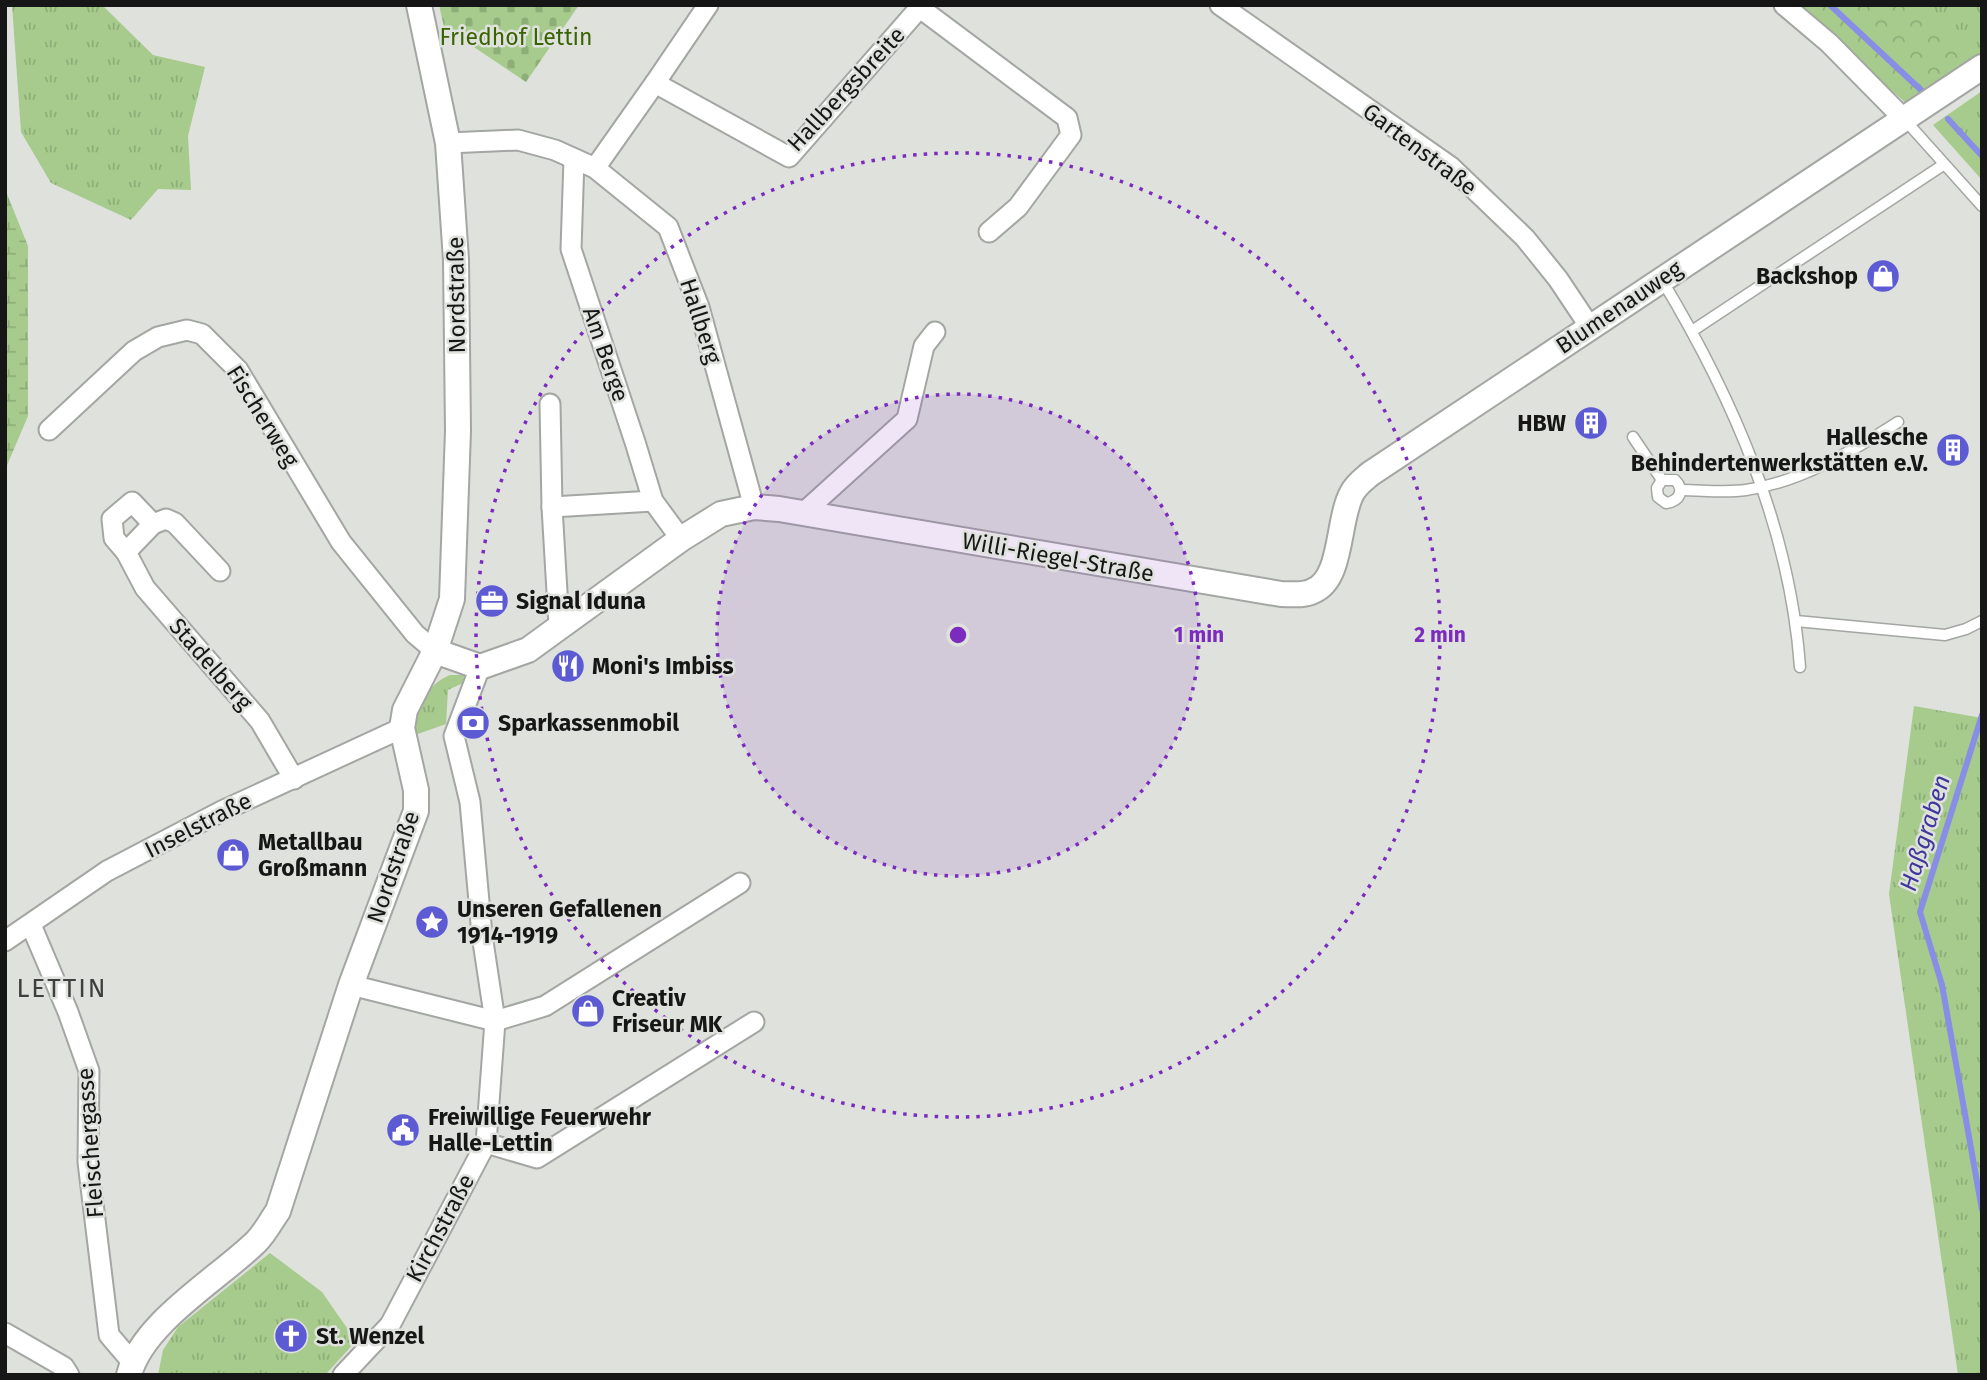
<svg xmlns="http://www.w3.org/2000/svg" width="1987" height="1380" font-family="'Fira Sans',sans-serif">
	<defs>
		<pattern id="grass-tufts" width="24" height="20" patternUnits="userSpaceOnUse" patternTransform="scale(1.75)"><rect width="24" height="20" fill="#a6cb8c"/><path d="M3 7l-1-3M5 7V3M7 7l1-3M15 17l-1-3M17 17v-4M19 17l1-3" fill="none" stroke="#8eae78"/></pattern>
		<pattern id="forest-crowns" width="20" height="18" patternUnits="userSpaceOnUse" patternTransform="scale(1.75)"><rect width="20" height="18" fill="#a6cb8c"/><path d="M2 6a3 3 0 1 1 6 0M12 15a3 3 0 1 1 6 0" fill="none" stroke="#8eae78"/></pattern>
		<pattern id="wetland-marsh" width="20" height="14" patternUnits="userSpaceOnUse" patternTransform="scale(1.75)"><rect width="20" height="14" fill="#a6cb8c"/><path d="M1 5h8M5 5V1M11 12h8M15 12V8" fill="none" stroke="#8eae78"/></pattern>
		<pattern id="cemetery-stones" width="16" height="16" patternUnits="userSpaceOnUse" patternTransform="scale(1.75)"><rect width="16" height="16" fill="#a6cb8c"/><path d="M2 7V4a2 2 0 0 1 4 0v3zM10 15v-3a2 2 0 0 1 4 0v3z" fill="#8eae78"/></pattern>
	</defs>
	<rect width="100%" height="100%" fill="#dfe1dd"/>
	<!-- grass -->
	<g fill="url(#grass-tufts)">
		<path d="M 12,5 L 102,5 L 153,55 L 205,67 L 188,136 L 191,190 L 158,189 L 131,220 L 51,183 L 21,132 Z"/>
		<path d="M 1918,5 L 1982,5 L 1982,57 L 1980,58 Z"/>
		<path d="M 1982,91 L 1982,180 L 1933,125 Z"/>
		<path d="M 450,675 L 464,675 L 463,683 L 448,690 L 446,724 L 415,735 C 415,711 426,684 450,675 Z"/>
		<path d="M 1914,706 L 1982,718 L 1982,1375 L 1958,1375 L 1889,894 Z"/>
		<path d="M 270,1253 L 322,1292 L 356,1341 L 327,1373 L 158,1375 L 163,1350 L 178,1327 Z"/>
	</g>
	<!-- forest -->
	<path fill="url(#forest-crowns)" d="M 1795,5 L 1920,5 L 1980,58 L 1906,103 Z"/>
	<!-- wetland -->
	<path fill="url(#wetland-marsh)" d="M 5,189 L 28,246 L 28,416 L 5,470 Z"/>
	<!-- cemetery -->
	<path fill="url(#cemetery-stones)" d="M 439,5 L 579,5 L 526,82 L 444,27 Z"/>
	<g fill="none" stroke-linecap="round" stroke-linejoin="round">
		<!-- stream -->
		<g stroke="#888ee6" stroke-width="6">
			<path d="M 1830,5 L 1921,90"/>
			<path d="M 1948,119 L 1982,156"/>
			<path d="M 1982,715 L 1920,912 L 1942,985 L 1982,1210"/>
		</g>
		<!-- service casing -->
		<g stroke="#a3a6a2" stroke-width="13">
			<g id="service">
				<path d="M 1905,120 L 1982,206"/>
				<path d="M 1662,280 C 1733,398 1790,528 1800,667"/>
				<path d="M 1692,331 L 1943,165"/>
				<path d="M 1633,437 L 1662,480 L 1657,488 L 1658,497 L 1666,503 C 1680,501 1685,490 1675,480 L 1662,480"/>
				<path d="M 1681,490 C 1702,490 1725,493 1746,490 C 1800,482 1853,451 1898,422"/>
				<path d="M 1796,621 L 1945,635 L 1966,629 L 1982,621"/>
			</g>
		</g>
		<!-- minor casing -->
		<g stroke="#a3a6a2" stroke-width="23">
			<g id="minor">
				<path d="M 1220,5 L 1451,167 L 1525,238 L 1558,279 L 1590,327"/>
				<path d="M 1784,5 L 1829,43 L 1904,119"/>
				<path d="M 920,8 L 1067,118 L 1071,135 L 1018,207 L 989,232"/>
				<path d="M 655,83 L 708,5"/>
				<path d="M 448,143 L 518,140 L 555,150 L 595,168 L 655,83 L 789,157 L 922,5"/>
				<path d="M 574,159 L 571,249 L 635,442 L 653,501 L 681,539"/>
				<path d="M 595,168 L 668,227 L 699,307 L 754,507"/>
				<path d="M 550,404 L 552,507 L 559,626"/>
				<path d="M 49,430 L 134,351 L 158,337 L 187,330 L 202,334 L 238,370 L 341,542 L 415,634 L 435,651"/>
				<path d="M 552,507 L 653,501"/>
				<path d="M 802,514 L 907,419 L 924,346 L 935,332"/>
				<path d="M 126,552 L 114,538 L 112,519 L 132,502 L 153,524"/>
				<path d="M 220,571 L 175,523 L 166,519 L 153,524 L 126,552 L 145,588 L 260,721 L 294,779"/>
				<path d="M 31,925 L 68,1012 L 89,1071 L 88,1162 L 109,1335 L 132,1362"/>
				<path d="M 5,941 L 107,871 L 222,811 L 402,728"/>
				<path d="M 351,985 L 495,1021"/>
				<path d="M 495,1021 L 545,1006 L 740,883"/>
				<path d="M 486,1143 L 537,1158 L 754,1022"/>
				<path d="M 5,1333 L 64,1367 L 69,1375"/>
				<path d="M 343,1375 L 390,1325 L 486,1143 L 495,1021 L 482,935 L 470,802 L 454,736 L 480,667"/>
			</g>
		</g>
		<!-- tertiary casing -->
		<g stroke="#a3a6a2" stroke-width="28">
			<g id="tertiary">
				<path d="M 435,651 L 480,667 L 528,650 L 681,539 L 721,514 L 754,507 L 779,509 L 1281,594 C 1292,594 1303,596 1313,591 C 1343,579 1337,520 1352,493 C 1356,485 1363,480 1370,474 L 1982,67"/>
				<path d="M 129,1375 C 142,1323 218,1279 256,1242 C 265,1233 271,1221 278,1211 L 351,985 L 416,811 L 416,790 L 402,728 L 405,710 L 435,651 L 452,599 L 458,431 L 456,260 L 448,143 L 419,5"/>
			</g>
		</g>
		<!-- service -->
		<use href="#service" stroke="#fff" stroke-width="10"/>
		<!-- minor -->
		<use href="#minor" stroke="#fff" stroke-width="19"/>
		<!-- tertiary -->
		<use href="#tertiary" stroke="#fff" stroke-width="24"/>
	</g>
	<!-- distance rings -->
	<circle cx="958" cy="635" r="241" fill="#7b2cbf" fill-opacity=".12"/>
	<g fill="none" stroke="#7b2cbf" stroke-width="3.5" stroke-dasharray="3.5 7">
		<circle cx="958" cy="635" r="241"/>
		<circle cx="958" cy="635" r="482"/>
	</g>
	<!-- icons -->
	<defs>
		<g id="shop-disc" transform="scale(1.75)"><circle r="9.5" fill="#5d5bd3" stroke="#dfe1dd"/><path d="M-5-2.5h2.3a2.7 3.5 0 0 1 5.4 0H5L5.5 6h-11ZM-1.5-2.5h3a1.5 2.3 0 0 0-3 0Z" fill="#fff"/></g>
		<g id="building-disc" transform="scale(1.75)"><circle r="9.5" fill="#5d5bd3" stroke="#dfe1dd"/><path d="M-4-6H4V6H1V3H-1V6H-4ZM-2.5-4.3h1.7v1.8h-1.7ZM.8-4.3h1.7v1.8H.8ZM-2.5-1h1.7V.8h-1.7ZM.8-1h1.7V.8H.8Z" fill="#fff"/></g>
		<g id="office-disc" transform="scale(1.75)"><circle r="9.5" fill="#5d5bd3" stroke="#dfe1dd"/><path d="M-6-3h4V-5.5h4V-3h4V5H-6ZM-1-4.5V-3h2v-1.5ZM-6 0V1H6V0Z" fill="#fff"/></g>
		<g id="restaurant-disc" transform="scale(1.75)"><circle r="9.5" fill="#5d5bd3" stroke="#dfe1dd"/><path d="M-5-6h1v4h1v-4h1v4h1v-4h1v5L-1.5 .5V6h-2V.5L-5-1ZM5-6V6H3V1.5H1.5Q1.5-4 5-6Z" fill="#fff"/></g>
		<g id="bank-disc" transform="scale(1.75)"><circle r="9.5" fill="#5d5bd3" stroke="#dfe1dd"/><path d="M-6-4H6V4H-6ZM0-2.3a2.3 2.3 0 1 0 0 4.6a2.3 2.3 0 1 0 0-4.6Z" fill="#fff"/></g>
		<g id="sight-disc" transform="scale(1.75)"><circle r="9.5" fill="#5d5bd3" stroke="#dfe1dd"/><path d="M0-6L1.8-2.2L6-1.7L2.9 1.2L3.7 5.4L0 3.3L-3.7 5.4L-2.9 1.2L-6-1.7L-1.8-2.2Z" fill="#fff"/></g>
		<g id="civic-disc" transform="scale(1.75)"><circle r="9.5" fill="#5d5bd3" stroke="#dfe1dd"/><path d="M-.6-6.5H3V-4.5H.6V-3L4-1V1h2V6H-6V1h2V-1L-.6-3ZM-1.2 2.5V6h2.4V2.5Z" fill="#fff"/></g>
		<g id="church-disc" transform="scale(1.75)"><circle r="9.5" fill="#5d5bd3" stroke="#dfe1dd"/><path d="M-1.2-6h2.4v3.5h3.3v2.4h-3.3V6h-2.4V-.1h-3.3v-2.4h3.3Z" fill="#fff"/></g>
	</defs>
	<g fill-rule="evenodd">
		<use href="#shop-disc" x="1883" y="276"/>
		<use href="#building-disc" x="1591" y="423"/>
		<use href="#building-disc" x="1953" y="450"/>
		<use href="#office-disc" x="492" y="601"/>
		<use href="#restaurant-disc" x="568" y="666"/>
		<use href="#bank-disc" x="473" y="723"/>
		<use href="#shop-disc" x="233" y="855"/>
		<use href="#sight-disc" x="432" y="922"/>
		<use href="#shop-disc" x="588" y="1011"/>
		<use href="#civic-disc" x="403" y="1130"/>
		<use href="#church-disc" x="291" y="1336"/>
	</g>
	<g text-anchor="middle" stroke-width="5" stroke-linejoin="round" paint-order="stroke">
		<!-- park labels -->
		<g font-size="23" fill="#396402" stroke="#dfe1dd">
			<text x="516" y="45">Friedhof Lettin</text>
		</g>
		<!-- street labels -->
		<g font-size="23" fill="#151615" stroke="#dfe1dd">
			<text transform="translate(846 89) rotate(-47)" y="8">Hallbergsbreite</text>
			<text transform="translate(1420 149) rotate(37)" y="8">Gartenstraße</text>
			<text transform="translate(456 295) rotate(-91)" y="8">Nordstraße</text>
			<text transform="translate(1619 307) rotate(-34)" y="8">Blumenauweg</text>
			<text transform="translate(701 321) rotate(72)" y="8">Hallberg</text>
			<text transform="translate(606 354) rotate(71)" y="8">Am Berge</text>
			<text transform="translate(263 416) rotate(58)" y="8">Fischerweg</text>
			<text transform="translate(1058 557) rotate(10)" y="8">Willi-Riegel-Straße</text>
			<text transform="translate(211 664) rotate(49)" y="8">Stadelberg</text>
			<text transform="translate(198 825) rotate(-27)" y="8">Inselstraße</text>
			<text transform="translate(393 867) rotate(-71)" y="8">Nordstraße</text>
			<text transform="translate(90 1143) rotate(-94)" y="8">Fleischergasse</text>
			<text transform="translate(440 1228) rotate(-62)" y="8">Kirchstraße</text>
		</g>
		<!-- poi labels -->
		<g font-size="23" font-weight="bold" fill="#151615" stroke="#dfe1dd" text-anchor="start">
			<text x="1858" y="284" text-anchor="end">Backshop</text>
			<text x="1566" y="431" text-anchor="end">HBW</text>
			<text x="1928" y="445" text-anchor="end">Hallesche<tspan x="1928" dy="26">Behindertenwerkstätten e.V.</tspan></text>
			<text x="516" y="609">Signal Iduna</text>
			<text x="592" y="674">Moni's Imbiss</text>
			<text x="498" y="731">Sparkassenmobil</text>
			<text x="258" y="850">Metallbau<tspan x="258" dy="26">Großmann</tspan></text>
			<text x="457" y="917">Unseren Gefallenen<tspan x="457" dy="26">1914-1919</tspan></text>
			<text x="612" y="1006">Creativ<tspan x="612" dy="26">Friseur MK</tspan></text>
			<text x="428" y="1125">Freiwillige Feuerwehr<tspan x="428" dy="26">Halle-Lettin</tspan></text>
			<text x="316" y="1344">St. Wenzel</text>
		</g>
		<!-- water labels -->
		<g font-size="24" font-style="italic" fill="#3e389d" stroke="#dfe1dd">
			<text transform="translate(1925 833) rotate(-73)" y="8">Haßgraben</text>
		</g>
		<!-- quarter labels -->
		<g font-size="26" letter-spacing="2" fill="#3c3f3b" stroke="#dfe1dd">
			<text x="62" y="997">LETTIN</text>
		</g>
	</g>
	<circle cx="958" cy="635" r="10" fill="#7b2cbf" stroke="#dfe1dd" stroke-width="3.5"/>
	<g font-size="21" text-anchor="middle" font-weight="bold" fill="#7b2cbf" stroke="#dfe1dd" stroke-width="5" stroke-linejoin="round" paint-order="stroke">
		<text x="1199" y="642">1 min</text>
		<text x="1440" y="642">2 min</text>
	</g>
	<!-- border -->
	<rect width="1987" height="1380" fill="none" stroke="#151615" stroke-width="14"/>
</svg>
